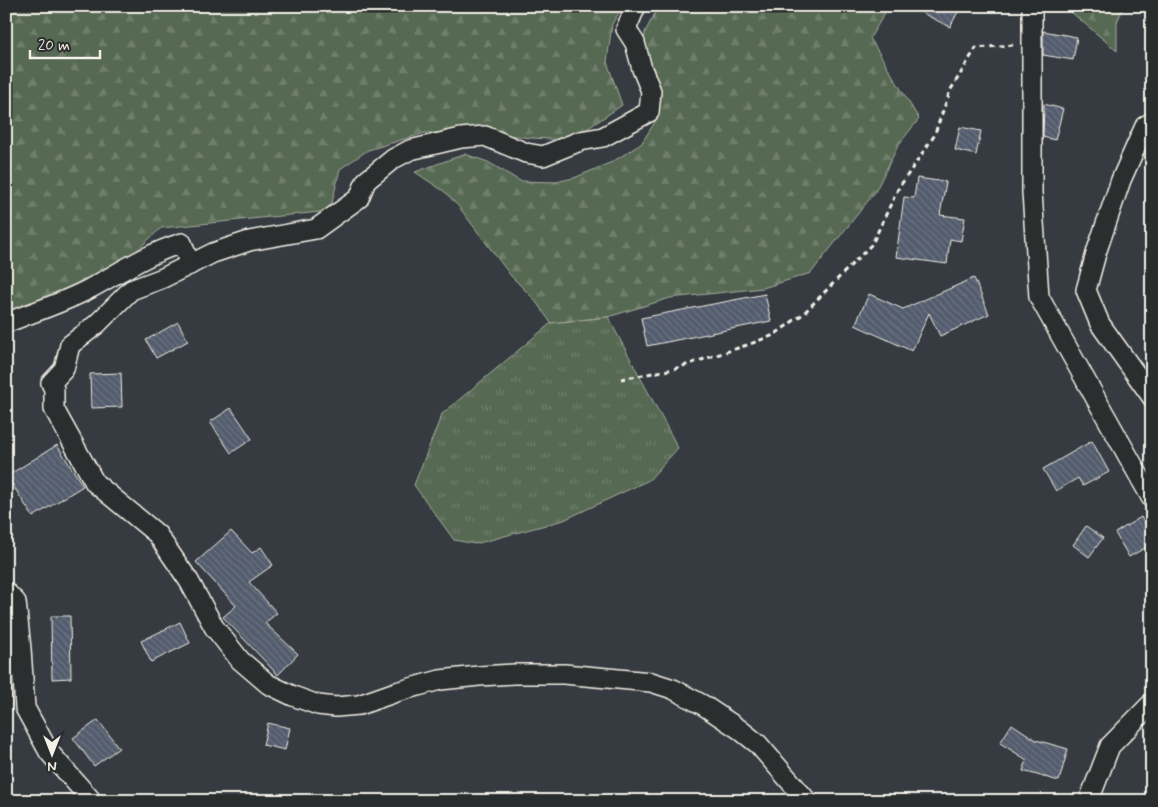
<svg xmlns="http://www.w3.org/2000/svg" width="1158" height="807" font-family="Mynerve,sans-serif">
	<defs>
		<pattern id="forest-firs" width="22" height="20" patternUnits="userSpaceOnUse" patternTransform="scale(1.25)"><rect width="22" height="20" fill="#576953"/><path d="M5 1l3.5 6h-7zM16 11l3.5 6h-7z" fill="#707f6c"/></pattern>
		<pattern id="park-tufts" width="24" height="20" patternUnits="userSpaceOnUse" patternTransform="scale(1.25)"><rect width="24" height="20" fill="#576953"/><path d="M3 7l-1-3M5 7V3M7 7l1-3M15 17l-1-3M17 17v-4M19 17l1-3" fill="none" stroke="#707f6c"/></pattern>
		<pattern id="building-back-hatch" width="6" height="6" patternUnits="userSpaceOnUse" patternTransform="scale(1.25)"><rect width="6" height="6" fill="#535c6d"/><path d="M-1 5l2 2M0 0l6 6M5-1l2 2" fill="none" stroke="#6c7482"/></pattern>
	</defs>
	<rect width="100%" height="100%" fill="#363b41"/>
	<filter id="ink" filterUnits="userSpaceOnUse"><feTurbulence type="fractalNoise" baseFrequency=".02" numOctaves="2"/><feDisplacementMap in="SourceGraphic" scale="10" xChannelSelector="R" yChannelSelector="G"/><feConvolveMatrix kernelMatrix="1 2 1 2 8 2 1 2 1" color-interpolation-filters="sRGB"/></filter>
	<g filter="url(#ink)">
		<!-- forest -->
		<g fill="url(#forest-firs)" stroke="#a6ad9e">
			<path d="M 6,6 L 623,6 L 612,24 L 607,62 L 622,105 L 571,140 L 531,138 L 484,132 L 425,133 L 368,150 L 340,169 L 330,211 L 161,228 L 93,291 L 6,317 Z"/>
			<path d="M 659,6 L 889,6 L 870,38 L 919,119 L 899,144 L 875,192 L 811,273 L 763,288 L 670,298 L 608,317 L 551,323 L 534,299 L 511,276 L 459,207 L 445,192 L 415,172 L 465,154 L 488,162 L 520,181 L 555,182 L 574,178 L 612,162 L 641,144 L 655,122 L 656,104 L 642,61 L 645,32 Z"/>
			<path d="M 1064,6 L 1124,6 L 1117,22 L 1117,51 Z"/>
		</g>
		<!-- park -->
		<path fill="url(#park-tufts)" stroke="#a6ad9e" d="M 608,317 L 678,448 L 649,480 L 564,520 L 475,544 L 454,540 L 414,485 L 442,414 L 551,323 Z"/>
		<!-- building -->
		<g fill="url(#building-back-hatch)" stroke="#f4f1e8">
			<path d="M 908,6 L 961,6 L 950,27 Z"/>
			<path d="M 1043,31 L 1077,37 L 1073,60 L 1043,55 Z"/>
			<path d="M 1044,104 L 1063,109 L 1055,140 L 1043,137 Z"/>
			<path d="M 960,127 L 981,131 L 976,155 L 955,150 Z"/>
			<path d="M 917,178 L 946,182 L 940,215 L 965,218 L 961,241 L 950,239 L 947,264 L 896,257 L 904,197 L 914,198 Z"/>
			<path d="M 974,278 L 989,314 L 940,336 L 929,313 L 912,351 L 855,325 L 869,294 L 903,309 Z"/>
			<path d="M 765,294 L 771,321 L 647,346 L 641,318 Z"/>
			<path d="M 178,322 L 188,341 L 156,358 L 146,340 Z"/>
			<path d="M 121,373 L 122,407 L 91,408 L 90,374 Z"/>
			<path d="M 231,408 L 252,439 L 231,453 L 210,422 Z"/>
			<path d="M 1092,441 L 1109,472 L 1083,486 L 1078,478 L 1056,491 L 1043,469 Z"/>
			<path d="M 57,445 L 83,486 L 33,517 L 7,476 Z"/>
			<path d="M 1141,517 L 1152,535 L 1152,544 L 1129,557 L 1115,533 Z"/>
			<path d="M 1086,526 L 1103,538 L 1089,557 L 1073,545 Z"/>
			<path d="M 231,531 L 252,553 L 261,547 L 273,565 L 249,582 L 277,613 L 265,623 L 298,654 L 278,675 L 223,617 L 236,606 L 196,562 Z"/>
			<path d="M 51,616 L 70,616 L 71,678 L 52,679 Z"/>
			<path d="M 180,622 L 190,643 L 151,662 L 141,641 Z"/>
			<path d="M 98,720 L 119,748 L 94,766 L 73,738 Z"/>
			<path d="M 268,723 L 290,728 L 285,750 L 263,745 Z"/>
			<path d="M 1012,724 L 1036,740 L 1068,749 L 1059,781 L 1023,771 L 1027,760 L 1000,743 Z"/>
		</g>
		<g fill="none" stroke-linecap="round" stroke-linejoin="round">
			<!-- minor casing -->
			<g stroke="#f4f1e8" stroke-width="22">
				<g id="minor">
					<path d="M 636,6 L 626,29 L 635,43 L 642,69 L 651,91 L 649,112 L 603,137 L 580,141 L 543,156 L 526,153 L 485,136 L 461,138 L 410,150 L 393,159 L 366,181 L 359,198 L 316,229 L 249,241 L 213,253 L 163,278 L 131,290 L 97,324 L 70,345 L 64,369 L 51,383 L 54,389 L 54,409 L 95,483 L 157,534 L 189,581 L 214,627 L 240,660 L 268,684 L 293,696 L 318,705 L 336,707 L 359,705 L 396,692 L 440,680 L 479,676 L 514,674 L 564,674 L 651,682 L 673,689 L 703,705 L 739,729 L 758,744 L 807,801"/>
					<path d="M 1032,6 L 1032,192 L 1039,297 L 1152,499"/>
					<path d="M 1152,122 L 1145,126 L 1121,180 L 1097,250 L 1086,290 L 1100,324 L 1152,397"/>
					<path d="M 6,323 C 33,312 63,303 89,289 C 121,272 146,254 182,243 L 190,265"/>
					<path d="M 6,592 L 16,602 L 21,649 L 25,708 L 49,752 L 92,801"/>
					<path d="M 1091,801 L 1091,795 L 1110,746 L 1152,703"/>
				</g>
			</g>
			<!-- path -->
			<path stroke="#f4f1e8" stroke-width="3" stroke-dasharray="5 4" stroke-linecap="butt" d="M 621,379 L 674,369 L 747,345 L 774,335 L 803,314 L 872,244 L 898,189 L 934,136 L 950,91 L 976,48 L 1013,45"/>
			<!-- minor -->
			<use href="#minor" stroke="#2a2d2e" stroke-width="19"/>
		</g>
	</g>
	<!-- margin -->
	<rect width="1158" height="807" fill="none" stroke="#2a2d2e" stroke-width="25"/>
	<rect x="12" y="12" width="1133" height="782" fill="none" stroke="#f4f1e8" stroke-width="2" filter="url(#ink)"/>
	<!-- north arrow -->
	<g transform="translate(52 754) rotate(180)" stroke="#2a2d2e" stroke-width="4" paint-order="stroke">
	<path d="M0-4L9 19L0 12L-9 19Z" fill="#f4f1e8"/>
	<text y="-8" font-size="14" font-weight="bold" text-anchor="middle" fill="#f4f1e8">N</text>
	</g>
	<!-- scale -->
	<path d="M30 50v8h70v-8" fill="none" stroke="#f4f1e8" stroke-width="2.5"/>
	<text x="38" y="50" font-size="15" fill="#f4f1e8" stroke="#2a2d2e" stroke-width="4" paint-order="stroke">20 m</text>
</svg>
